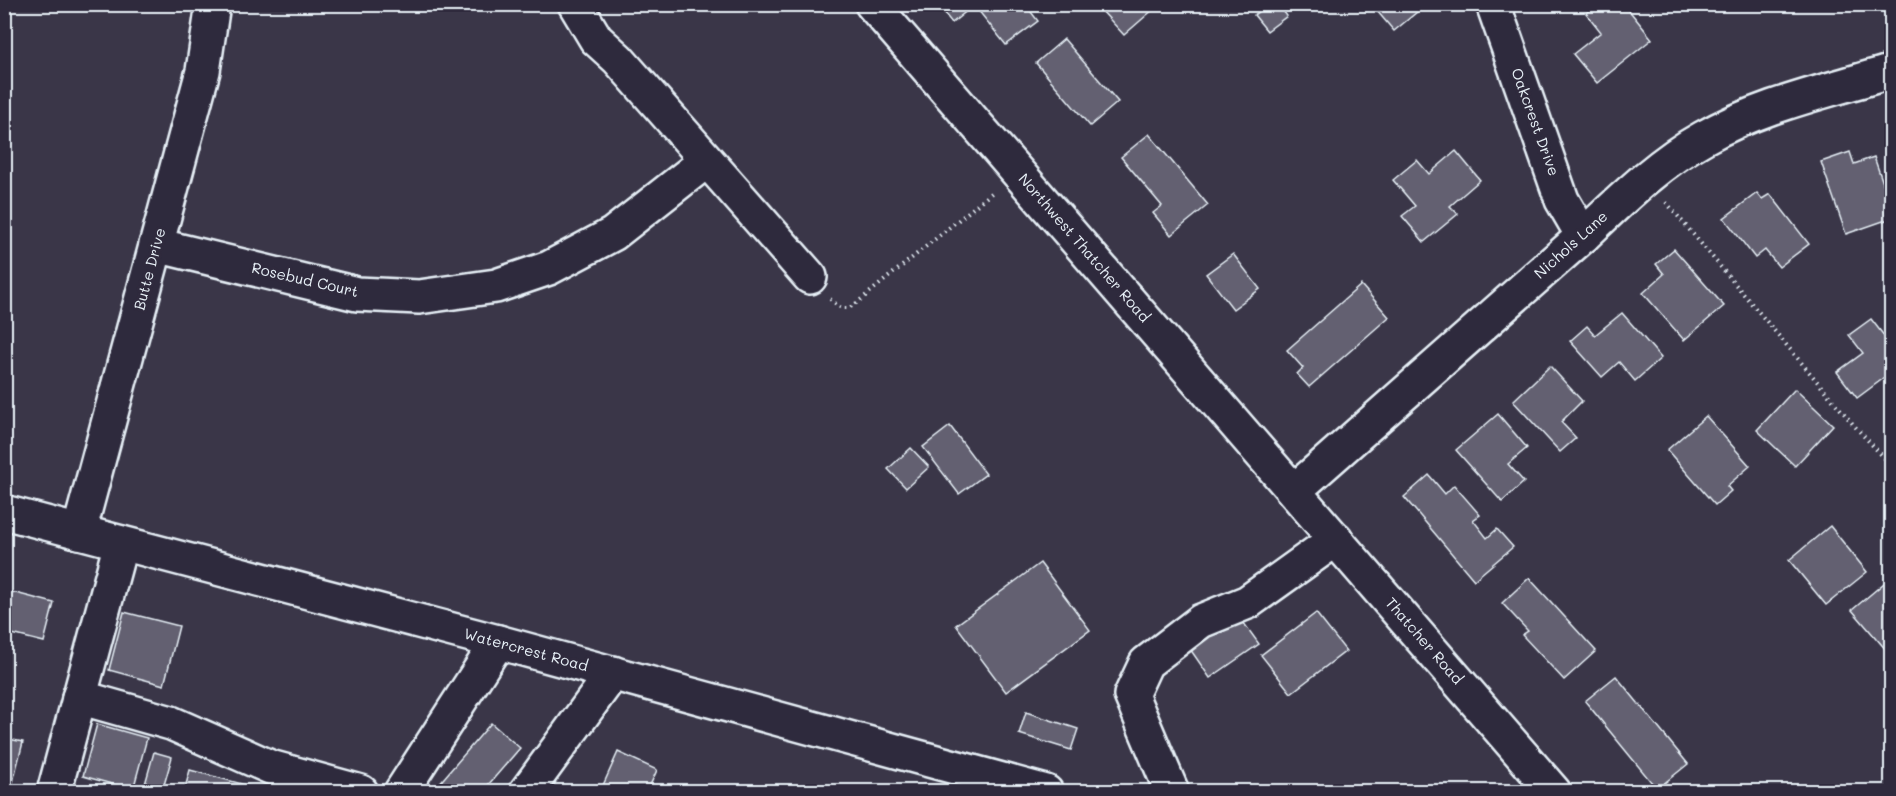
<svg xmlns="http://www.w3.org/2000/svg" width="1896" height="796" font-family="Mali,sans-serif">
	<rect width="100%" height="100%" fill="#3a3648"/>
	<filter id="ink" filterUnits="userSpaceOnUse"><feTurbulence type="fractalNoise" baseFrequency=".0167" numOctaves="2"/><feDisplacementMap in="SourceGraphic" scale="12" xChannelSelector="R" yChannelSelector="G"/><feConvolveMatrix kernelMatrix="1 2 1 2 8 2 1 2 1" color-interpolation-filters="sRGB"/></filter>
	<g filter="url(#ink)">
		<!-- building -->
		<g fill="#636171" stroke="#e8f1f8" stroke-width="1.5">
			<path d="M 937,4 L 1025,4 L 1038,21 L 1006,45 L 974,5 L 952,23 Z"/>
			<path d="M 1107,4 L 1152,4 L 1155,8 L 1124,35 L 1101,10 Z"/>
			<path d="M 1268,4 L 1278,4 L 1287,16 L 1267,31 L 1254,15 Z"/>
			<path d="M 1371,4 L 1422,4 L 1423,7 L 1394,31 Z"/>
			<path d="M 1597,4 L 1624,4 L 1652,39 L 1597,83 L 1573,54 L 1601,32 L 1586,13 Z"/>
			<path d="M 1064,39 L 1118,102 L 1090,126 L 1036,63 Z"/>
			<path d="M 1149,134 L 1208,205 L 1171,235 L 1153,213 L 1162,206 L 1121,157 Z"/>
			<path d="M 1456,151 L 1480,180 L 1450,206 L 1458,214 L 1424,242 L 1402,216 L 1415,206 L 1393,180 L 1417,160 L 1429,174 Z"/>
			<path d="M 1850,152 L 1854,164 L 1874,157 L 1892,209 L 1892,218 L 1846,234 L 1821,162 Z"/>
			<path d="M 1757,193 L 1762,199 L 1770,194 L 1809,244 L 1779,267 L 1765,250 L 1755,258 L 1724,218 Z"/>
			<path d="M 1674,249 L 1724,306 L 1684,340 L 1643,293 L 1664,274 L 1656,264 Z"/>
			<path d="M 1233,254 L 1260,289 L 1233,309 L 1206,274 Z"/>
			<path d="M 1361,285 L 1389,317 L 1309,387 L 1297,374 L 1303,368 L 1287,350 Z"/>
			<path d="M 1622,313 L 1661,358 L 1635,381 L 1619,362 L 1602,377 L 1570,341 L 1587,326 L 1595,335 Z"/>
			<path d="M 1871,319 L 1892,346 L 1892,388 L 1884,378 L 1857,398 L 1837,372 L 1863,353 L 1849,335 Z"/>
			<path d="M 1550,366 L 1582,401 L 1561,422 L 1576,438 L 1560,452 L 1513,401 Z"/>
			<path d="M 1795,389 L 1833,425 L 1795,466 L 1757,430 Z"/>
			<path d="M 1498,414 L 1527,448 L 1508,464 L 1524,482 L 1502,502 L 1456,450 Z"/>
			<path d="M 1706,416 L 1750,466 L 1727,486 L 1731,491 L 1715,505 L 1667,450 Z"/>
			<path d="M 950,426 L 986,474 L 959,494 L 923,447 Z"/>
			<path d="M 911,448 L 929,467 L 906,488 L 888,469 Z"/>
			<path d="M 1429,475 L 1445,494 L 1454,485 L 1480,515 L 1473,520 L 1487,538 L 1497,529 L 1513,547 L 1474,580 L 1404,497 Z"/>
			<path d="M 1830,526 L 1867,572 L 1826,605 L 1789,560 Z"/>
			<path d="M 1040,563 L 1090,630 L 1006,692 L 956,625 Z"/>
			<path d="M 1529,578 L 1596,651 L 1564,680 L 1522,635 L 1528,631 L 1502,603 Z"/>
			<path d="M 1889,579 L 1892,581 L 1892,647 L 1887,651 L 1852,610 Z"/>
			<path d="M 4,590 L 54,603 L 44,642 L 4,632 Z"/>
			<path d="M 124,612 L 179,626 L 164,685 L 109,670 Z"/>
			<path d="M 1316,613 L 1346,651 L 1291,693 L 1261,655 Z"/>
			<path d="M 1238,615 L 1259,644 L 1210,678 L 1190,649 Z"/>
			<path d="M 1616,676 L 1688,764 L 1657,789 L 1585,701 Z"/>
			<path d="M 1026,712 L 1078,729 L 1071,750 L 1019,734 Z"/>
			<path d="M 491,723 L 520,748 L 482,792 L 432,792 Z"/>
			<path d="M 97,724 L 147,738 L 133,790 L 83,776 Z"/>
			<path d="M 4,738 L 23,742 L 13,782 L 4,780 Z"/>
			<path d="M 154,752 L 172,757 L 162,792 L 144,788 Z"/>
			<path d="M 618,752 L 657,770 L 647,792 L 600,792 Z"/>
			<path d="M 190,770 L 271,792 L 184,792 Z"/>
		</g>
		<g fill="none" stroke-linecap="round" stroke-linejoin="round">
			<!-- minor casing -->
			<g stroke="#e8f1f8" stroke-width="38">
				<g id="minor">
					<path d="M 575,4 L 596,39 L 618,59 L 810,277"/>
					<path d="M 872,4 L 1554,792"/>
					<path d="M 1493,4 L 1562,200 L 1583,236"/>
					<path d="M 156,245 L 357,294 L 419,297 L 496,286 L 549,268 L 613,234 L 706,161"/>
					<path d="M 1294,491 L 1583,236 C 1620,201 1658,163 1703,138 C 1761,105 1828,91 1892,71"/>
					<path d="M 4,512 L 498,642 L 1046,792"/>
					<path d="M 79,532 L 203,71 L 213,4"/>
					<path d="M 79,697 L 171,723 L 270,767 L 361,792"/>
					<path d="M 54,792 L 121,543"/>
					<path d="M 401,792 L 498,642"/>
					<path d="M 526,792 L 613,673"/>
					<path d="M 1172,792 L 1131,695 L 1146,663 L 1201,621 L 1248,602 L 1336,539"/>
				</g>
			</g>
			<!-- path -->
			<g stroke="#e8f1f8" stroke-width="4" stroke-dasharray="1.5 4.5" stroke-linecap="butt">
				<path d="M 1666,202 L 1858,430 L 1892,466"/>
				<path d="M 830,299 L 841,308 L 849,308 L 858,302 L 994,191"/>
			</g>
			<!-- minor -->
			<use href="#minor" stroke="#2f2a3d" stroke-width="33"/>
		</g>
	</g>
	<g text-anchor="middle" stroke-width="6" stroke-linejoin="round" paint-order="stroke">
		<!-- street labels -->
		<g font-size="15" fill="#e8f1f8" stroke="#2f2a3d">
			<text transform="translate(1535 122) rotate(70)" y="5">Oakcrest Drive</text>
			<text transform="translate(1571 245) rotate(-42)" y="5">Nichols Lane</text>
			<text transform="translate(1084 248) rotate(49)" y="5">Northwest Thatcher Road</text>
			<text transform="translate(150 269) rotate(-75)" y="5">Butte Drive</text>
			<text transform="translate(305 280) rotate(13)" y="5">Rosebud Court</text>
			<text transform="translate(1424 641) rotate(49)" y="5">Thatcher Road</text>
			<text transform="translate(526 650) rotate(15)" y="5">Watercrest Road</text>
		</g>
	</g>
	<!-- margin -->
	<rect width="1896" height="796" fill="none" stroke="#2f2a3d" stroke-width="24"/>
	<rect x="12" y="12" width="1872" height="772" fill="none" stroke="#e8f1f8" stroke-width="2" filter="url(#ink)"/>
</svg>
